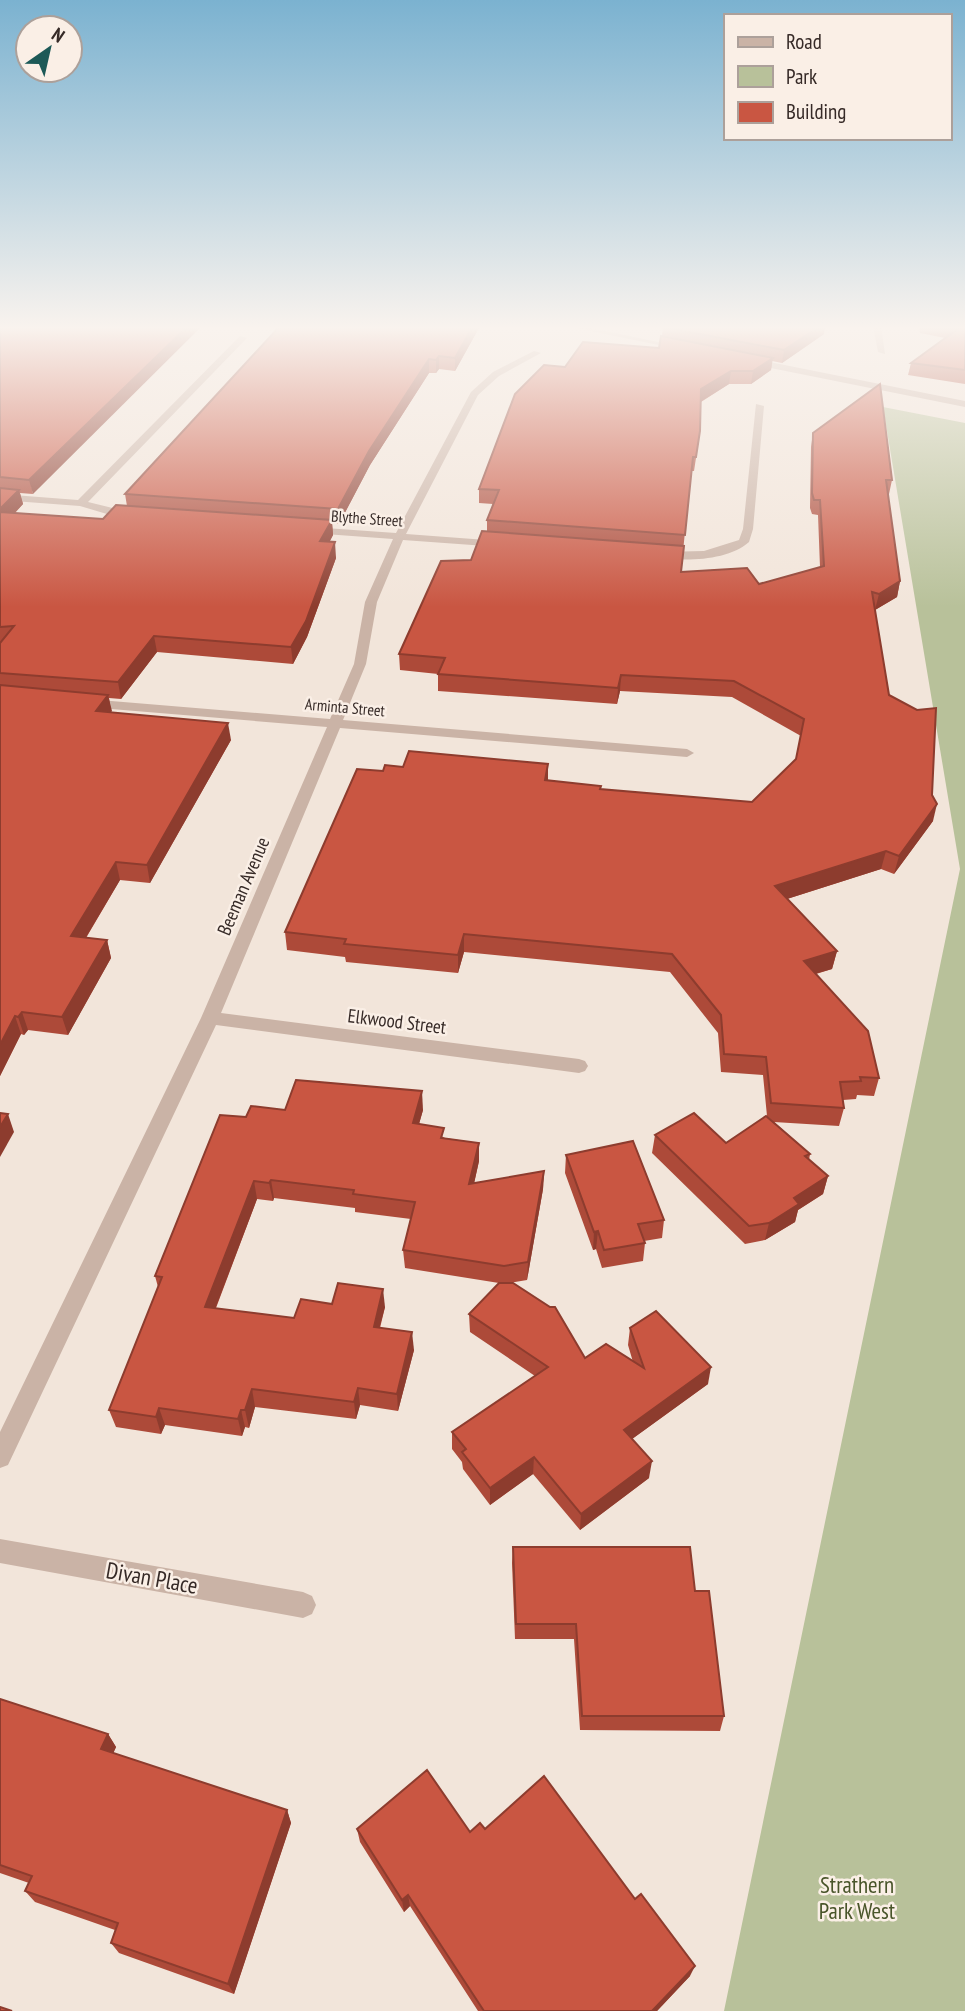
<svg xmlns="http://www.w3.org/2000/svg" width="965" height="2011" font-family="'PT Sans Narrow',sans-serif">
	<rect width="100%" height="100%" fill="#f2e5da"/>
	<!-- green -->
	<path fill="#b8c19a" d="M 883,407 L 965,423 L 965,2011 L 724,2011 L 960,869 Z"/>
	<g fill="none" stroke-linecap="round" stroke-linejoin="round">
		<!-- minor -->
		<g fill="#cab3a6" fill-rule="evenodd">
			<path d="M 873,326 L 881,326 L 885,354 L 878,352 Z"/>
			<path d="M 240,336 L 247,338 L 88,502 L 137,514 L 137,518 L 117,517 L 80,506 L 0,500 L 0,494 L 78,500 Z"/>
			<path d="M 534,351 L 541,353 L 499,376 L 478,395 L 406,534 L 500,541 L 505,544 L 500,547 L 403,540 L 377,602 L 366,664 L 343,720 L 687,749 L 694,753 L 687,757 L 340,728 L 221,1013 L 579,1059 L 585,1061 L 588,1066 L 585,1071 L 579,1073 L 216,1025 L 8,1465 L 0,1468 L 0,1432 L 201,1018 L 327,727 L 87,707 L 80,703 L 87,699 L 330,719 L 354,664 L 365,602 L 393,539 L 311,533 L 306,530 L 311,527 L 396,533 L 471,392 L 493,372 Z"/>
			<path d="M 756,404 L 764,406 L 753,529 L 749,542 C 728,561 683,562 656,557 L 654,555 L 660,552 L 704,551 L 739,540 L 743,529 Z"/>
			<path d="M 0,1539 L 303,1592 L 312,1596 L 316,1605 L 312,1614 L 303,1618 L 0,1563 Z"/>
		</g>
		<!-- tertiary -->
		<g fill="#cab3a6" fill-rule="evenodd">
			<path d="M 566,326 L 581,326 L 687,348 L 683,350 Z"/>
			<path d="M 749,358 L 965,401 L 965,407 L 746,363 Z"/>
		</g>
	</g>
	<!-- wall -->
	<g fill="#ad4a39">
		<path d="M 0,326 L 33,494 L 20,493 L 23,504 L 15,513 L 103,519 L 127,506 L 125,494 L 280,326 L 480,326 L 455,371 L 439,369 L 436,373 L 429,373 L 370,465 L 339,524 L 332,524 L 333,535 L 329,542 L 336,558 L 307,637 L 293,664 L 157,652 L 121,699 L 109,698 L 111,712 L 231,740 L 150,883 L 120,880 L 86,938 L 107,940 L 111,958 L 68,1035 L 28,1030 L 24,1035 L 21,1034 L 0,1076 Z"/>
		<path d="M 663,326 L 824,334 L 782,363 L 772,361 L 771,370 L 751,384 L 729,384 L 701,402 L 698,445 L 694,471 L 691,471 L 681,572 L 759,584 L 820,567 L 818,515 L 812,514 L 810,508 L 811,447 L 813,433 L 892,480 L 889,494 L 888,494 L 900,581 L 897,597 L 875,610 L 889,695 L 932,795 L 933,821 L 894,874 L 881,869 L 787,899 L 837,951 L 832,969 L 816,974 L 879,1078 L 874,1096 L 857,1095 L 856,1099 L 843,1100 L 844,1108 L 839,1126 L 774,1122 L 810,1154 L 809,1160 L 828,1176 L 823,1194 L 798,1210 L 795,1222 L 765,1240 L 745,1244 L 652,1153 L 655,1135 L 726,1143 L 767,1116 L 763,1075 L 721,1072 L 718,1033 L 670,972 L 464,952 L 458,973 L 346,962 L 345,957 L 287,950 L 285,932 L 383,771 L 548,781 L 600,789 L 752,802 L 796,759 L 801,736 L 732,697 L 620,691 L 617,704 L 438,691 L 438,674 L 400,670 L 399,654 L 471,560 L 487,532 L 487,520 L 493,504 L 479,503 L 479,489 L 565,367 L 659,348 L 662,336 Z"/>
		<path d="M 919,326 L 965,326 L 965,384 L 908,375 L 911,363 L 945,338 L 920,333 Z"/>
		<path d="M 285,1110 L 423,1110 L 419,1124 L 445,1138 L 479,1143 L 479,1161 L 474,1183 L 544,1171 L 543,1189 L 527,1280 L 509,1283 L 585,1358 L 633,1362 L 628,1345 L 630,1328 L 708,1384 L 632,1439 L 649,1478 L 580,1530 L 533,1474 L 490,1505 L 463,1469 L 462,1462 L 452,1449 L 452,1432 L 535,1376 L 470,1332 L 469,1314 L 499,1283 L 405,1268 L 403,1250 L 411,1219 L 355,1212 L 355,1208 L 274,1198 L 273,1201 L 257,1199 L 216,1308 L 294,1318 L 332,1304 L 385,1307 L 380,1328 L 414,1350 L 398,1411 L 360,1405 L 356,1419 L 255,1407 L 249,1428 L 245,1427 L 242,1436 L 165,1425 L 161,1434 L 116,1427 L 109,1410 L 158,1287 L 155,1276 L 246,1117 Z"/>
		<path d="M 566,1155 L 664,1220 L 662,1238 L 644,1241 L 645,1243 L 643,1261 L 602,1268 L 596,1249 L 593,1250 L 565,1173 Z"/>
		<path d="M 513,1547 L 695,1591 L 724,1716 L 720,1731 L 580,1730 L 574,1639 L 515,1639 L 512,1563 Z"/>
		<path d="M 0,1699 L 108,1734 L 116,1747 L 113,1753 L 287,1810 L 291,1823 L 234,1994 L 119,1953 L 111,1943 L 115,1930 L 35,1902 L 25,1891 L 29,1883 L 0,1873 Z"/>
		<path d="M 357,1829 L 470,1832 L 485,1829 L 690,1976 L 657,2011 L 478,2011 L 410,1906 L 404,1912 L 360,1842 Z"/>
	</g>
	<!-- shaded-wall -->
	<g fill="#8d3c2e">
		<path d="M 188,326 L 202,326 L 33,494 L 29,480 Z"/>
		<path d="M 473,326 L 480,326 L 455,371 L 455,358 Z"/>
		<path d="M 820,326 L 825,326 L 824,334 L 782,363 L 784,350 Z"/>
		<path d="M 439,356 L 439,369 L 436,373 L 436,360 Z"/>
		<path d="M 773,358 L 771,370 L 751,384 L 753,371 Z"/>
		<path d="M 429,359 L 429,373 L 370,465 L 339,524 L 338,509 L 369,451 Z"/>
		<path d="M 731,371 L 729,384 L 700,402 L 701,389 Z"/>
		<path d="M 19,490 L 23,504 L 1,527 L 0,521 L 0,509 Z"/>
		<path d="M 332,520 L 333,535 L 322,557 L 320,541 Z"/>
		<path d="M 335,542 L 336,558 L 307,637 L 293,664 L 291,647 Z"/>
		<path d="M 900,581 L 897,597 L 875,610 L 879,594 Z"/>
		<path d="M 154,636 L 157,652 L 121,699 L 118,682 Z"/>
		<path d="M 621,675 L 620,691 L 617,704 L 618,688 Z"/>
		<path d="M 108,695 L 112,711 L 99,727 L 96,711 Z"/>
		<path d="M 228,723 L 231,740 L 150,883 L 147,865 Z"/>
		<path d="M 548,764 L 548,781 L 545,780 Z"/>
		<path d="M 937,804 L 933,821 L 894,874 L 899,856 Z"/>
		<path d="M 886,851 L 881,869 L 771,904 L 775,886 Z"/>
		<path d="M 116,862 L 120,880 L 76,954 L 71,936 Z"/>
		<path d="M 464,934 L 464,952 L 458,973 L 458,955 Z"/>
		<path d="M 107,940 L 111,958 L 68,1035 L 62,1017 Z"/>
		<path d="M 837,951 L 832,969 L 800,978 L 804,961 Z"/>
		<path d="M 22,1012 L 28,1030 L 24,1035 L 18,1017 Z"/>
		<path d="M 15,1016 L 21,1034 L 0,1076 L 0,1045 Z"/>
		<path d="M 422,1091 L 423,1110 L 414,1141 L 413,1123 Z"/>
		<path d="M 8,1114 L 14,1132 L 0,1157 L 0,1127 Z"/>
		<path d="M 479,1143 L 479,1161 L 470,1202 L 469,1184 Z"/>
		<path d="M 544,1171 L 543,1189 L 527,1280 L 528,1262 Z"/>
		<path d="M 828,1176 L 823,1194 L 798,1210 L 795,1222 L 765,1240 L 769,1223 L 794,1198 Z"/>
		<path d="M 271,1180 L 274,1198 L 273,1201 L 269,1183 Z"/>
		<path d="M 254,1181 L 257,1199 L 209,1325 L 205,1307 Z"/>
		<path d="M 598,1231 L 596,1249 L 593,1250 L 594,1232 Z"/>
		<path d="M 383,1289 L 385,1307 L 375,1344 L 374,1327 Z"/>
		<path d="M 412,1332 L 414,1350 L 398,1411 L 397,1394 Z"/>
		<path d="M 711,1367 L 708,1384 L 621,1447 L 624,1430 Z"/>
		<path d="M 358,1388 L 360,1405 L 356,1419 L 354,1402 Z"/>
		<path d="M 252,1389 L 255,1407 L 249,1428 L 245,1410 Z"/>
		<path d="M 159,1408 L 165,1425 L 161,1434 L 156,1417 Z"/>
		<path d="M 241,1410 L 245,1427 L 242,1436 L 238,1419 Z"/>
		<path d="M 534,1457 L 533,1474 L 490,1505 L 490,1488 Z"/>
		<path d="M 652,1461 L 649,1478 L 580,1530 L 581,1514 Z"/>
		<path d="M 108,1734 L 116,1747 L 109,1763 L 101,1749 Z"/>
		<path d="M 287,1810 L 291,1823 L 234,1994 L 228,1984 Z"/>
		<path d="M 408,1895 L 410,1906 L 404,1912 L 402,1900 Z"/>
		<path d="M 695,1966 L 690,1976 L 657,2011 L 652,2011 Z"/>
	</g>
	<!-- building -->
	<g fill="#c95642" stroke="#8d3c2e" stroke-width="2">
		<path d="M 6,326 L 188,326 L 29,480 L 0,477 L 0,330 Z"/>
		<path d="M 280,326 L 473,326 L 455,358 L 439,356 L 436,360 L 429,359 L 369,451 L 338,509 L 125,494 Z"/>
		<path d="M 663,326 L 820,326 L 784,350 L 663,327 Z"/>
		<path d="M 949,326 L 965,326 L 965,370 L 911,363 L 959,328 Z"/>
		<path d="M 661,336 L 773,358 L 753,371 L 731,371 L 701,389 L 700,431 L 696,457 L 693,457 L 685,535 L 487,520 L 499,490 L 479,489 L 515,394 L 544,365 L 565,367 L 583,342 L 659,348 Z"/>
		<path d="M 880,384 L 892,480 L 886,480 L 900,581 L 879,594 L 872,592 L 889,695 L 917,710 L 936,708 L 932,795 L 937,804 L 899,856 L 886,851 L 775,886 L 837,951 L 804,961 L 868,1031 L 879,1078 L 860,1077 L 861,1081 L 840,1082 L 844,1108 L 771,1103 L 766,1057 L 724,1054 L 721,1015 L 672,954 L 464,934 L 458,955 L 344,944 L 346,939 L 285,932 L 357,769 L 383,771 L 385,765 L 403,767 L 409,751 L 548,764 L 545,780 L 601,786 L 600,789 L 752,802 L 796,759 L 804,719 L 734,681 L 621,675 L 618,688 L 438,674 L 445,658 L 399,654 L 441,561 L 471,560 L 482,531 L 684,546 L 681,572 L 747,568 L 759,584 L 824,566 L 820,500 L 814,500 L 812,493 L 813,433 Z"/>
		<path d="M 0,488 L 19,490 L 0,509 Z"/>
		<path d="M 116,505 L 332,520 L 320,541 L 335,542 L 306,621 L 291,647 L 154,636 L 118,682 L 0,673 L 0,643 L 14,626 L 0,627 L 0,512 L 103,519 Z"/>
		<path d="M 0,685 L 108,695 L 96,711 L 228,723 L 147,865 L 116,862 L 71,936 L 107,940 L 62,1017 L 22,1012 L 18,1017 L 15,1016 L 0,1045 Z"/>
		<path d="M 296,1080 L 422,1091 L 413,1123 L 444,1128 L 441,1138 L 479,1143 L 469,1184 L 544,1171 L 528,1262 L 504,1266 L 403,1250 L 415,1202 L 353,1194 L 354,1190 L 271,1180 L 269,1183 L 254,1181 L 205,1307 L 294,1318 L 301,1299 L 332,1304 L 338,1283 L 383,1289 L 374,1327 L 412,1332 L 397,1394 L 358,1388 L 354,1402 L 252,1389 L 245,1410 L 241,1410 L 238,1419 L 159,1408 L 156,1417 L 109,1410 L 162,1277 L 155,1276 L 220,1115 L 246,1117 L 251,1106 L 285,1110 Z"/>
		<path d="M 0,1113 L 8,1114 L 0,1127 Z"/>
		<path d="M 694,1113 L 726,1143 L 766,1116 L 810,1154 L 805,1156 L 828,1176 L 794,1198 L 799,1204 L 769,1223 L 749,1226 L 655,1135 Z"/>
		<path d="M 633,1141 L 664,1220 L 638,1224 L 645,1243 L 604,1250 L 598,1231 L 594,1232 L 566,1155 Z"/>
		<path d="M 499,1283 L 513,1283 L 550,1307 L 555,1307 L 585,1358 L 606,1344 L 644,1368 L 630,1328 L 656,1311 L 711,1367 L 624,1430 L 652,1461 L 581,1514 L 534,1457 L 490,1488 L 462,1452 L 466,1449 L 452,1432 L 548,1367 L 469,1314 Z"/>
		<path d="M 513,1547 L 690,1547 L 695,1591 L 709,1591 L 724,1716 L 582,1716 L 576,1624 L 516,1624 Z"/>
		<path d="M 0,1699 L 108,1734 L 101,1749 L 287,1810 L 228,1984 L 111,1943 L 118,1923 L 25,1891 L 32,1876 L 0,1865 Z"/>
		<path d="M 427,1770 L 470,1832 L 480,1823 L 485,1829 L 544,1776 L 635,1899 L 641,1894 L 695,1966 L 652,2011 L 484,2011 L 408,1895 L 402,1900 L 357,1829 Z"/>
		<path d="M 0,2007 L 12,2011 L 0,2011 Z"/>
	</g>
	<!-- sky -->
	<linearGradient id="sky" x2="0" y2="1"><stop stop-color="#7bb2d0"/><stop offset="0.54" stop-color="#f9f3ee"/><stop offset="1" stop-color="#f9f3ee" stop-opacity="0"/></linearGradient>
	<rect width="965" height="607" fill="url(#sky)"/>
	<g text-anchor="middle" stroke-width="5" stroke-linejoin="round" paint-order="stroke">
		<!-- far-street labels -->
		<g font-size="16" fill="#362a27" stroke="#faefe6">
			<text transform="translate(367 518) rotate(4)" y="6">Blythe Street</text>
			<text transform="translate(345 707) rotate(5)" y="6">Arminta Street</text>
		</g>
		<!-- street labels -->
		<g font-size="19" fill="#362a27" stroke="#faefe6">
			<text transform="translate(243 886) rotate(-67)" y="7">Beeman Avenue</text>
			<text transform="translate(397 1021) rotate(7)" y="7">Elkwood Street</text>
		</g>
		<!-- near-street labels -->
		<g font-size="23" fill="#362a27" stroke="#faefe6">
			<text transform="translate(152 1578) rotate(10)" y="8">Divan Place</text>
		</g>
		<!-- near-park labels -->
		<g font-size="23" fill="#49552a" stroke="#faefe6">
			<text x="857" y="1893">Strathern<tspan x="857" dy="26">Park West</tspan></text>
		</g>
	</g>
	<!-- legend -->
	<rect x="724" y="14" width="228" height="126" fill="#faefe6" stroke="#aca09a" stroke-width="2"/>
	<rect x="738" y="37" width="35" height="10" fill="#cab3a6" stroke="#aca09a" stroke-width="2"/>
	<text x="786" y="49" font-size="21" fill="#362a27">Road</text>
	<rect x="738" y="66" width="35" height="21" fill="#b8c19a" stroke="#aca09a" stroke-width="2"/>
	<text x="786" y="84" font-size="21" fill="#362a27">Park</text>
	<rect x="738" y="102" width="35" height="21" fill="#c95642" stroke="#aca09a" stroke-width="2"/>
	<text x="786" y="119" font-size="21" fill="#362a27">Building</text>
	<!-- north arrow -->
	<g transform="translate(49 49) rotate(34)"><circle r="33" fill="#faefe6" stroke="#aca09a" stroke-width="2"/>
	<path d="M0-5L12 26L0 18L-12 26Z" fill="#1c5957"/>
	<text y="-10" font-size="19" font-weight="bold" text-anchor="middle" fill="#362a27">N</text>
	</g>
</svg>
